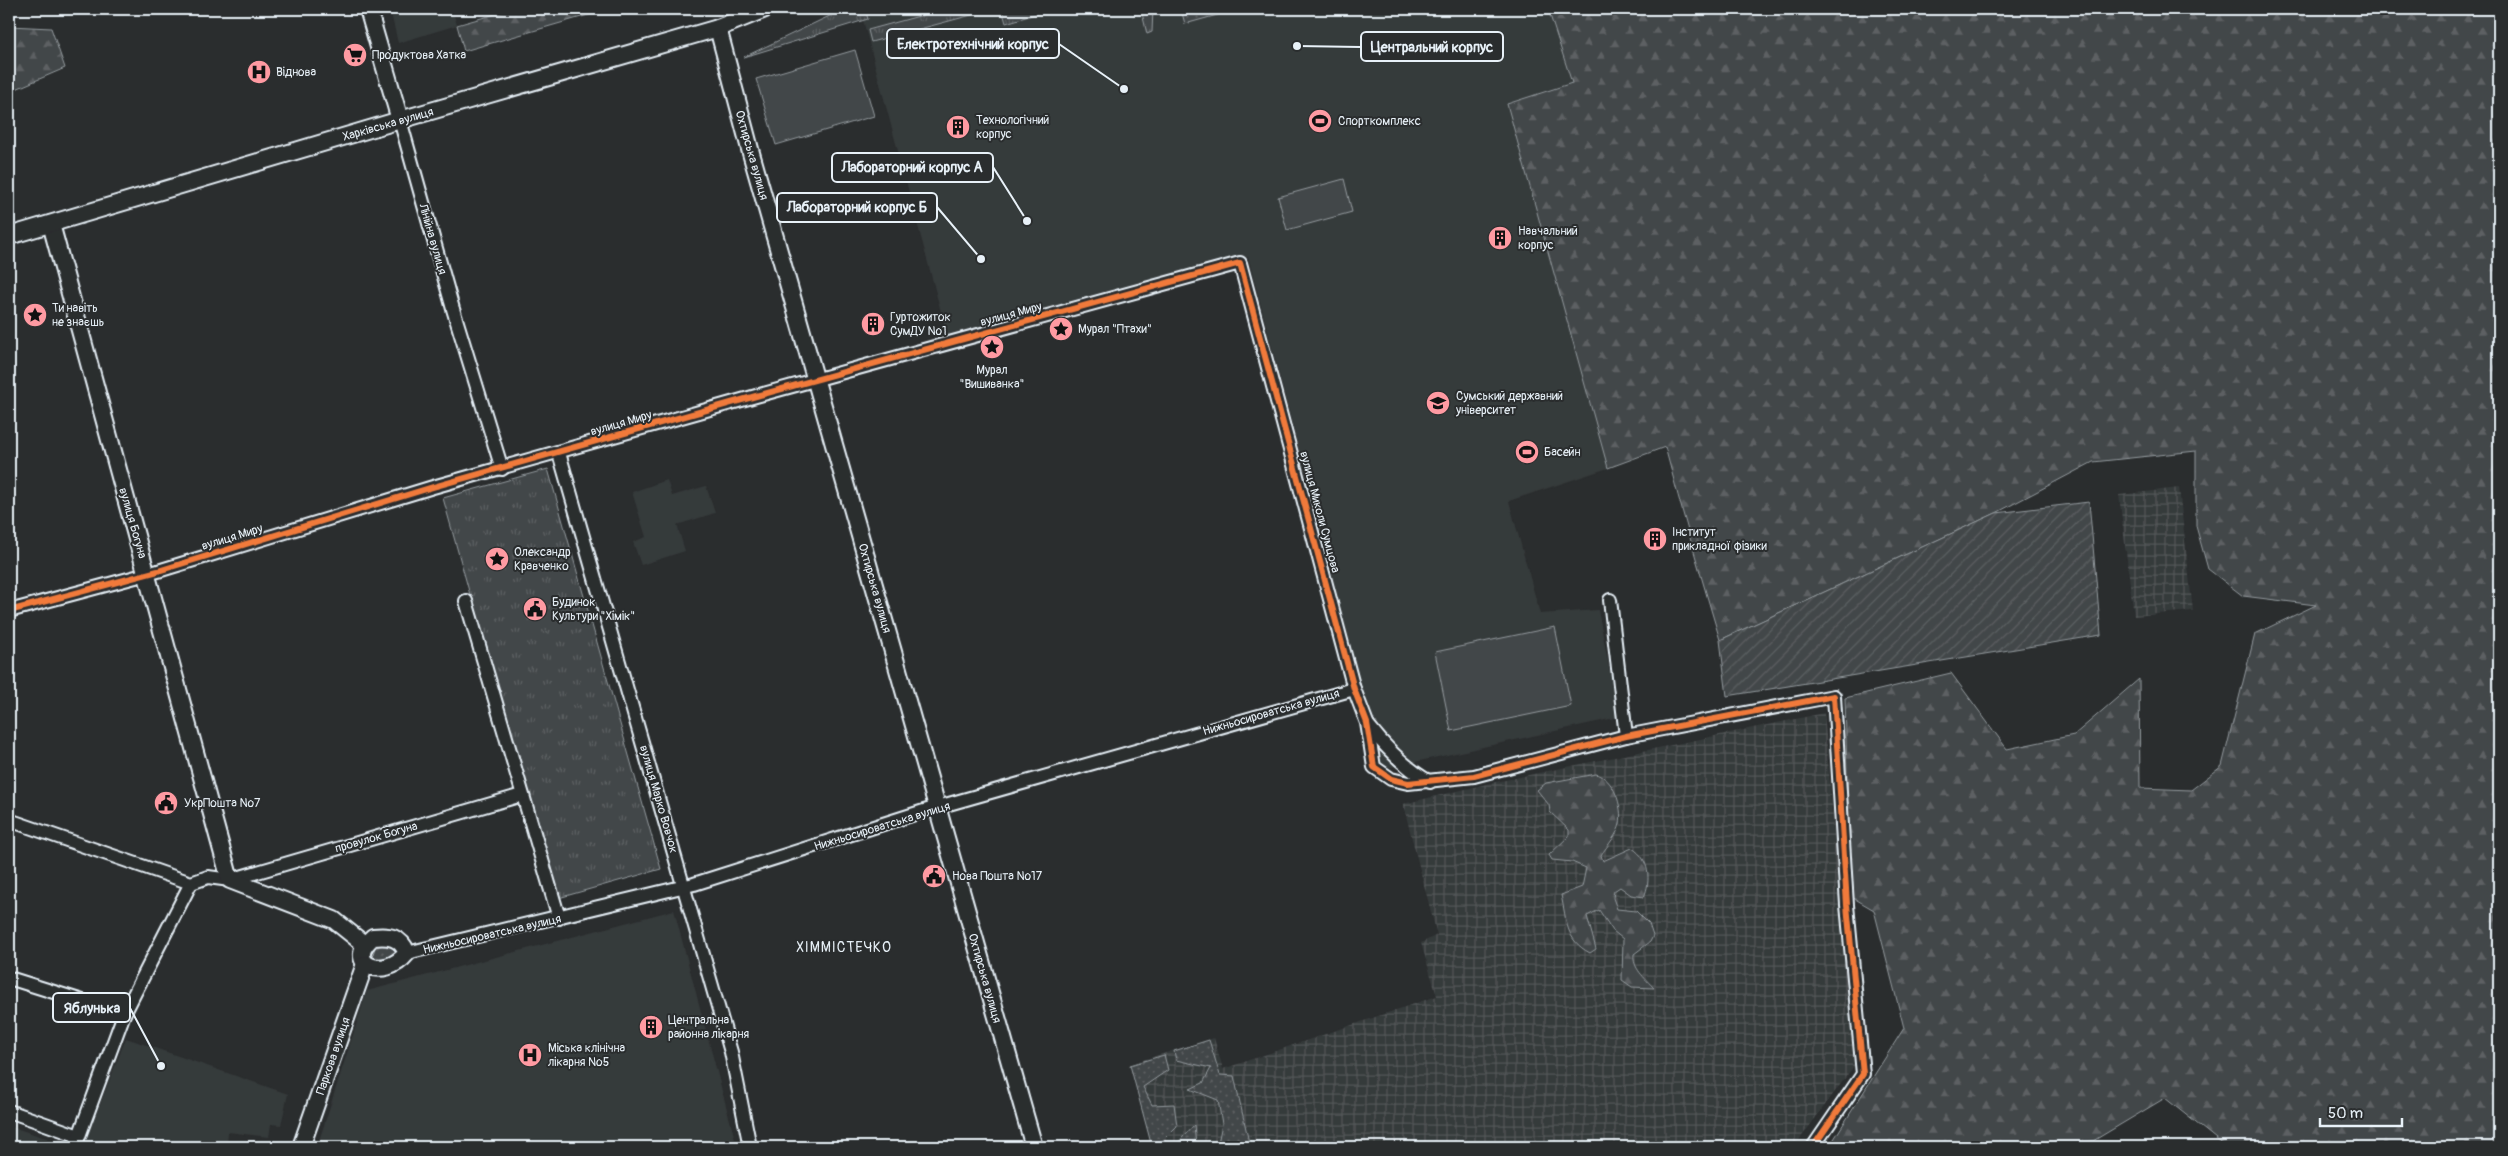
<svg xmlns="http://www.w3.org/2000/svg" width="2508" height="1156" font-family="Pangolin,sans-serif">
	<defs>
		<pattern id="industrial-grid" width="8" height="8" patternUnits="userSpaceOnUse" patternTransform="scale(1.25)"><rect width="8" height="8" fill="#363a3b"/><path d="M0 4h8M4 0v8" fill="none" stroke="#535758"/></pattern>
		<pattern id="grass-dots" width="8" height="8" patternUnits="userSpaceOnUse" patternTransform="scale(1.25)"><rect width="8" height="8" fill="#424648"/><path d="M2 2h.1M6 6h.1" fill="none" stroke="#5d6163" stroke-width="1.8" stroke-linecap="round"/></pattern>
		<pattern id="forest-firs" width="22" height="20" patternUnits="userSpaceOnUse" patternTransform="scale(1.25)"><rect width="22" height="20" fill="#424648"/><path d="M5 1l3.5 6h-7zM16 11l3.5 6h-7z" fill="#5d6163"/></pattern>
		<pattern id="park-tufts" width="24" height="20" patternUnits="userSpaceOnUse" patternTransform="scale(1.25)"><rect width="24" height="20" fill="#424648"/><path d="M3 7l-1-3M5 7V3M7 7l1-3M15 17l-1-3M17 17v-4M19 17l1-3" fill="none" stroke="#5d6163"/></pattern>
		<pattern id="garden-furrows" width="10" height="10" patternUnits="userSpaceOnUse" patternTransform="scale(1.25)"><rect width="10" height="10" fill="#424648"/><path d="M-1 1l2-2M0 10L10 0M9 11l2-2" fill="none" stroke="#5d6163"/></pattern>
	</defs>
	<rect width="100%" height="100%" fill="#2a2d2e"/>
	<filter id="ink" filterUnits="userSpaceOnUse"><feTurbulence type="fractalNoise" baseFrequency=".02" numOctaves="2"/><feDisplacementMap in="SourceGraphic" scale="10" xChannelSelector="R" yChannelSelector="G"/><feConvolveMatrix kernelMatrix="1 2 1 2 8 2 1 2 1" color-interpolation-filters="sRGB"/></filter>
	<g filter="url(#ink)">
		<!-- built -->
		<g fill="#363a3b">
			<path d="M 390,9 L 452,9 L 457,25 L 398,43 Z"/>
			<path d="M 860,9 L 1548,9 L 1572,83 L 1507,104 L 1608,468 L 1509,501 L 1540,614 L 1598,610 L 1619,717 L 1383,769 L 1248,257 L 948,338 Z"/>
			<path d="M 667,480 L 672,496 L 706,486 L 715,513 L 677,525 L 685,551 L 641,565 L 633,542 L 646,537 L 632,492 Z"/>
			<path d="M 674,910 L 737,1147 L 317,1147 L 367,991 Z"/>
			<path d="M 126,1038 L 288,1094 L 281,1125 L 271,1124 L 269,1137 L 228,1132 L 227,1147 L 83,1147 Z"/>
			<path d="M 9,1126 L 61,1143 L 60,1147 L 9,1147 Z"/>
		</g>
		<!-- industrial -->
		<g fill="url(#industrial-grid)" fill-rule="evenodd">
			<path d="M 2179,488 L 2193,611 L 2134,616 L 2119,495 Z"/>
			<path d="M 1824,713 L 1854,1066 L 1794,1147 L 1158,1147 L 1136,1062 L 1214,1038 L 1223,1069 L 1437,996 L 1421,943 L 1437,935 L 1403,804 L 1491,783 ZM 1549,805 L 1620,826 L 1601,855 L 1631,895 L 1620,887 L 1614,891 L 1613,898 L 1617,909 L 1636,911 L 1650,943 L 1634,954 L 1633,960 L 1638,972 L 1653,988 L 1622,980 L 1623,939 L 1613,931 L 1599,910 L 1587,916 L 1582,887 L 1586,868 L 1572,862 L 1552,860 L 1549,855 L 1569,836 L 1569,830 L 1550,812 Z"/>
		</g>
		<!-- grass -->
		<g fill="url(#grass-dots)" stroke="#959ca0">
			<path d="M 1181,9 L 1220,9 L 1221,14 L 1185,24 Z"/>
			<path d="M 381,943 L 398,951 L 397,956 L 378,961 L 372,957 L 376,945 Z"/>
			<path d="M 1209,1040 L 1220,1075 L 1234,1076 L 1250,1147 L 1210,1147 L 1218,1143 L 1222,1124 L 1218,1100 L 1190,1089 L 1203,1083 L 1211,1068 L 1176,1060 L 1174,1051 Z"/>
			<path d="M 1164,1055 L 1168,1070 L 1143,1087 L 1152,1105 L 1174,1104 L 1177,1126 L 1161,1142 L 1173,1147 L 1152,1147 L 1130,1065 Z"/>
			<path d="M 1194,1125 L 1196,1147 L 1174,1147 Z"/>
		</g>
		<!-- forest -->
		<g fill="url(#forest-firs)" stroke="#959ca0">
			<path d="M 513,9 L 609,9 L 464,51 L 457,25 Z"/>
			<path d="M 1548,9 L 2499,9 L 2499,1147 L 2226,1147 L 2165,1098 L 2093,1141 L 2064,1145 L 2061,1147 L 1829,1147 L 1904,1028 L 1874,910 L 1850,896 L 1845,698 L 1951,673 L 2007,749 L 2074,735 L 2139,679 L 2140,788 L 2191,790 L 2222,766 L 2255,634 L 2316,605 L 2243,596 L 2208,569 L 2196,526 L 2196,451 L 2093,462 L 1996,513 L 1720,640 C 1701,576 1682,512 1665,447 L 1608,468 L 1507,104 L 1572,83 Z"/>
			<path d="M 9,26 L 51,28 L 65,68 L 9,92 Z"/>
			<path d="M 1596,774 C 1614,778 1623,807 1620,824 C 1618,834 1607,846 1601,855 L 1603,861 L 1632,848 C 1650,859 1651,881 1644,897 L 1631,895 L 1620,887 L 1614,891 L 1613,898 L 1617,909 L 1636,911 L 1649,924 L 1653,936 L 1650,942 L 1634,954 C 1632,968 1645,978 1654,988 L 1632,987 L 1622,980 L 1623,939 L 1613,931 L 1599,910 L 1587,916 L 1596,949 L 1590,953 C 1565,940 1567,921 1561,895 L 1582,887 L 1586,868 L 1572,862 L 1552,860 L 1549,855 L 1569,836 L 1569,830 L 1550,812 L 1549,805 L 1537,790 L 1546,783 Z"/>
		</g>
		<!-- park -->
		<g fill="url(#park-tufts)" stroke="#959ca0">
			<path d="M 844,9 L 865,9 L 868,19 L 744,57 Z"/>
			<path d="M 945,9 L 994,9 L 871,42 L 868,30 Z"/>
			<path d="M 1002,9 L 1052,9 L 1006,23 Z"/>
			<path d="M 1141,9 L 1153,9 L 1152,32 L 1147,34 Z"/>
			<path d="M 548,469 L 661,869 L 555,899 L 443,498 Z"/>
		</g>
		<!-- garden -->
		<path fill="url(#garden-furrows)" stroke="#959ca0" d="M 2089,502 L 2101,635 L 1727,696 L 1720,640 L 1996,513 Z"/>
		<!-- pitch -->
		<g fill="#424648" stroke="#959ca0">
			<path d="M 855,50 L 874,116 L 776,145 L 756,79 Z"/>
			<path d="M 1344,179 L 1352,212 L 1287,230 L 1278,197 Z"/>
			<path d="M 1555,627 L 1571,706 L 1451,731 L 1435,652 Z"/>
		</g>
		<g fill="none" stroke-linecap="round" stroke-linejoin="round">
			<!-- minor casing -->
			<g stroke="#e8f1f8" stroke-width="16">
				<g id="minor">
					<path d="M 400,120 L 453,309 L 502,469"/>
					<path d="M 559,453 L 731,1052 L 750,1147"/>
					<path d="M 1610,600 L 1626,736"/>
					<path d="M 466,601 L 559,918"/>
					<path d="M 9,611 L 158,571 L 433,487 L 756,396 L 1240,263 L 1354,689 L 1367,723 L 1374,767 L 1391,779 L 1408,783 L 1474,776 L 1626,736 L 1834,696 L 1847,905 L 1863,1074 L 1813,1147"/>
					<path d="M 1368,725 C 1385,747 1405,768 1430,782"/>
					<path d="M 9,820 L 191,883 L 208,877 L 230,880 L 522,795"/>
					<path d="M 407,953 L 694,884 L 924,811 L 1354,689"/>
					<path d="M 9,978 L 124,1014"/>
					<path d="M 9,1111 L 79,1136"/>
					<path d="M 75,1147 L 124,1014 L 191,883"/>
				</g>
			</g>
			<!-- major casing -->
			<g stroke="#e8f1f8" stroke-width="20">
				<g id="major">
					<path d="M 368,9 L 400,120"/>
					<path d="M 718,28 L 751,153 L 1034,1147"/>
					<path d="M 51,224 L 230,880 L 334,920 L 364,944"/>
					<path d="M 9,236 L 400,120 L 718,28 L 765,9"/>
					<path d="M 373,937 C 389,935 401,937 407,953 C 383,983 342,962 373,937 Z"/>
					<path d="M 301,1147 L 365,964"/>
				</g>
			</g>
			<!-- minor -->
			<use href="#minor" stroke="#2a2d2e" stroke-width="12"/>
			<!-- major -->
			<use href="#major" stroke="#2a2d2e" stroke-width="16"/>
			<!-- cycleway casing -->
			<g stroke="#2a2d2e" stroke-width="9">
				<path id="cycleway" d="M 9,611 L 158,571 L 433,487 L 756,396 L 1240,263 L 1354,689 L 1367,723 L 1374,767 L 1391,779 L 1408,783 L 1474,776 L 1626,736 L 1834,696 L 1847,905 L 1863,1074 L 1813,1147"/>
			</g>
			<!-- cycleway -->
			<use href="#cycleway" stroke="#f17a3a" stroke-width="6"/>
		</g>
	</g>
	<!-- icons -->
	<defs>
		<g id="supermarket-disc" transform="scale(1.25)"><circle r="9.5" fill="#ff9aa2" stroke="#2a2d2e"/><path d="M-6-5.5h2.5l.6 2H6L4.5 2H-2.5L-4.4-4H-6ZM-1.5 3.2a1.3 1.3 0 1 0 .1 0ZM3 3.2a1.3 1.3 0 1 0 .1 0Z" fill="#111"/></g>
		<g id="hospital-disc" transform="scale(1.25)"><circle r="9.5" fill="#ff9aa2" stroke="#2a2d2e"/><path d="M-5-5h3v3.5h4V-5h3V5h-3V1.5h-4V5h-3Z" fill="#111"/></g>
		<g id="stadium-disc" transform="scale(1.25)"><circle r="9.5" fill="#ff9aa2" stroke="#2a2d2e"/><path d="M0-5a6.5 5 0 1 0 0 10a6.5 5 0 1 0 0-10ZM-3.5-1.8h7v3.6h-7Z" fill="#111"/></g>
		<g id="building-disc" transform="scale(1.25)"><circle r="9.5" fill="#ff9aa2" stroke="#2a2d2e"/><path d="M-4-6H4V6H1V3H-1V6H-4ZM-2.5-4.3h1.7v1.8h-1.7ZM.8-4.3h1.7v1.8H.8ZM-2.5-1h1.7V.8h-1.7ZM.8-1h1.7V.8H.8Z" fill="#111"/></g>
		<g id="sight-disc" transform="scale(1.25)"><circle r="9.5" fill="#ff9aa2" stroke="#2a2d2e"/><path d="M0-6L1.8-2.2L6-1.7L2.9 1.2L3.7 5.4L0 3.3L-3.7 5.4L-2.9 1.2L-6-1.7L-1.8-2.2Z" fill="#111"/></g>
		<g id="university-disc" transform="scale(1.25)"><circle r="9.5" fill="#ff9aa2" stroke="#2a2d2e"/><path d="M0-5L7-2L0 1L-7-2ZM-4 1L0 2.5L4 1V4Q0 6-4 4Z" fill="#111"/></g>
		<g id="civic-disc" transform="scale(1.25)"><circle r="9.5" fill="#ff9aa2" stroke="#2a2d2e"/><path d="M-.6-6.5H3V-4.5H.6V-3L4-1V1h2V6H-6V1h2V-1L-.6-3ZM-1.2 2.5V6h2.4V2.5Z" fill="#111"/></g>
	</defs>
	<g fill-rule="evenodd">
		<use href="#supermarket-disc" x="355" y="55"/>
		<use href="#hospital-disc" x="259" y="72"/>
		<use href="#stadium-disc" x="1320" y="121"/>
		<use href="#building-disc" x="958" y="127"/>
		<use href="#building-disc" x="1500" y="238"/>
		<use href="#sight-disc" x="35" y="315"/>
		<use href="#building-disc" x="873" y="324"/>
		<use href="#sight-disc" x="1061" y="329"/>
		<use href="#sight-disc" x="992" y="347"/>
		<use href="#university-disc" x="1438" y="403"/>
		<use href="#stadium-disc" x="1527" y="452"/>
		<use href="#building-disc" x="1655" y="539"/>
		<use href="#sight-disc" x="497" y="559"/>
		<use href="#civic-disc" x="535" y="609"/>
		<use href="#civic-disc" x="166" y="803"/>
		<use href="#civic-disc" x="934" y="876"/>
		<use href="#building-disc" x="651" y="1027"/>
		<use href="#hospital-disc" x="530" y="1055"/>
	</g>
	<g text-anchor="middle" stroke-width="4" stroke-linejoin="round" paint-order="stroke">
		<!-- poi labels -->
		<g font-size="12" fill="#e8f1f8" stroke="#2a2d2e" text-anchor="start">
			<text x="372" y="59">Продуктова Хатка</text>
			<text x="276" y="76">Віднова</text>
			<text x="976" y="124">Технологічний<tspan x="976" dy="14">корпус</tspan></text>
			<text x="1338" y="125">Спорткомплекс</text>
			<text x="1518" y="235">Навчальний<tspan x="1518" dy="14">корпус</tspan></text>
			<text x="52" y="312">Ти навіть<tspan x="52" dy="14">не знаєшь</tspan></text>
			<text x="890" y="321">Гуртожиток<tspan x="890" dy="14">СумДУ №1</tspan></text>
			<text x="1078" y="333">Мурал "Птахи"</text>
			<text x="992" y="374" text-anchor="middle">Мурал<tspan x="992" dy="14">"Вишиванка"</tspan></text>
			<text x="1456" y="400">Сумський державний<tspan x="1456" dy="14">університет</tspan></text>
			<text x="1544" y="456">Басейн</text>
			<text x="1672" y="536">Інститут<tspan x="1672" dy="14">прикладної фізики</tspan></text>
			<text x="514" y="556">Олександр<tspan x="514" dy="14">Кравченко</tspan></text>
			<text x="552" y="606">Будинок<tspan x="552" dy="14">Культури "Хімік"</tspan></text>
			<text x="184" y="807">УкрПошта №7</text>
			<text x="952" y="880">Нова Пошта №17</text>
			<text x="668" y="1024">Центральна<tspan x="668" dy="14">районна лікарня</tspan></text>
			<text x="548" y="1052">Міська клінічна<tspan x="548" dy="14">лікарня №5</tspan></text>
		</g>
		<!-- street labels -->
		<g font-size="12" fill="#e8f1f8" stroke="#2a2d2e">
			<text transform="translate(388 124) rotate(-16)" y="4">Харківська вулиця</text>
			<text transform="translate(752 155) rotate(74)" y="4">Охтирська вулиця</text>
			<text transform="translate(433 239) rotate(74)" y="4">Лінійна вулиця</text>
			<text transform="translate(1011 314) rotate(-15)" y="4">вулиця Миру</text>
			<text transform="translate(621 423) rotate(-16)" y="4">вулиця Миру</text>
			<text transform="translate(1320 512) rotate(75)" y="4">вулиця Миколи Сумцова</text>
			<text transform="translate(133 523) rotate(74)" y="4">вулиця Богуна</text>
			<text transform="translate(232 537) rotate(-17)" y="4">вулиця Миру</text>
			<text transform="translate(875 588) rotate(74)" y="4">Охтирська вулиця</text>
			<text transform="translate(1271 712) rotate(-16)" y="4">Нижньосироватська вулиця</text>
			<text transform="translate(659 799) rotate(74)" y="4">вулиця Марко Вовчок</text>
			<text transform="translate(882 826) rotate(-17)" y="4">Нижньосироватська вулиця</text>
			<text transform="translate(376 837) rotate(-16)" y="4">провулок Богуна</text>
			<text transform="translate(492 934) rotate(-13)" y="4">Нижньосироватська вулиця</text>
			<text transform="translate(985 978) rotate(74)" y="4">Охтирська вулиця</text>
			<text transform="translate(333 1056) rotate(-71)" y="4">Паркова вулиця</text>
		</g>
		<!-- neighbourhood labels -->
		<g font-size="14" letter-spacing="1" fill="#e8f1f8" stroke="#2a2d2e">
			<text x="844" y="952">ХІММІСТЕЧКО</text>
		</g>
	</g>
	<!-- callouts -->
	<path fill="none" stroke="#e8f1f8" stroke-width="2" d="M1124 89L1059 44M1297 46L1361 47M1027 221L993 167M981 259L937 207M161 1066L130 1008"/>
	<g fill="#e8f1f8" stroke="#2a2d2e" stroke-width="2">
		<circle cx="1124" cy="89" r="5"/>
		<circle cx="1297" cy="46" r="5"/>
		<circle cx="1027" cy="221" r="5"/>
		<circle cx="981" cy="259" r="5"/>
		<circle cx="161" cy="1066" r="5"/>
	</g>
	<g fill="#2a2d2e" stroke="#e8f1f8" stroke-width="2">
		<rect x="887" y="29" width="172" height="29" rx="5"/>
		<rect x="1361" y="32" width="142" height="29" rx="5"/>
		<rect x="832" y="153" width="161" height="29" rx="5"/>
		<rect x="777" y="193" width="160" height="29" rx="5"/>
		<rect x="53" y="993" width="77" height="29" rx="5"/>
	</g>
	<g font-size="14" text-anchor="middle" font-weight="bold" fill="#e8f1f8">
		<text x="973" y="49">Електротехнічний корпус</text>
		<text x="1432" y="52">Центральний корпус</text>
		<text x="912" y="172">Лабораторний корпус А</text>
		<text x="857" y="212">Лабораторний корпус Б</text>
		<text x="92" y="1013">Яблунька</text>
	</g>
	<!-- margin -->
	<rect width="2508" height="1156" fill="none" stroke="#2a2d2e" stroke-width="30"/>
	<rect x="15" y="15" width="2478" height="1126" fill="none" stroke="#e8f1f8" stroke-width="2" filter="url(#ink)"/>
	<!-- scale -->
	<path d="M2320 1118v8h82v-8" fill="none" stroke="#e8f1f8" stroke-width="2.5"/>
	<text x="2328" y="1118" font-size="15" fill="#e8f1f8" stroke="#2a2d2e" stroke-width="4" paint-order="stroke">50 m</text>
</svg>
